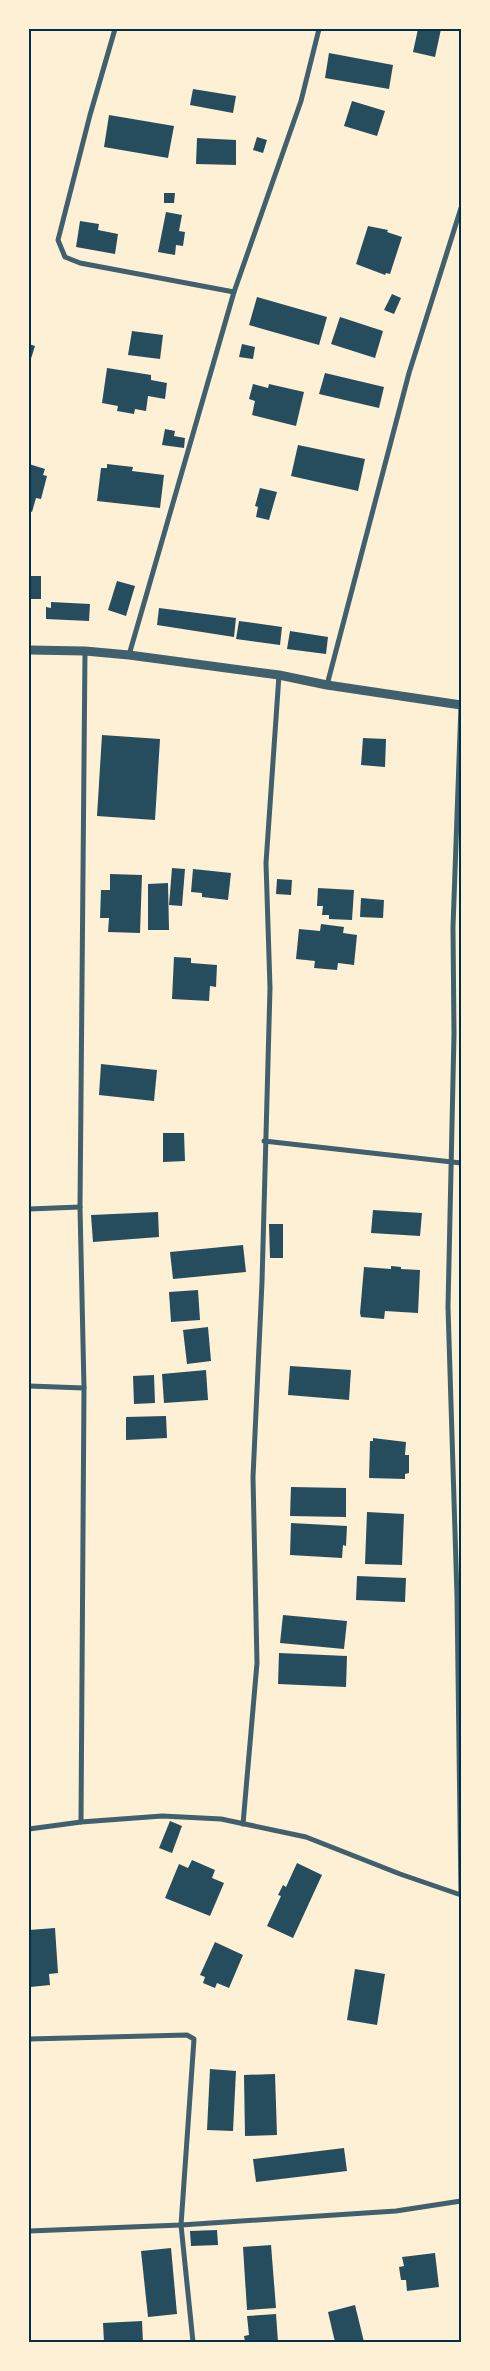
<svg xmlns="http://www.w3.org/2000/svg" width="490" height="2371" font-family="'Titillium Web',sans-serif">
	<rect width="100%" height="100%" fill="#fdf0d5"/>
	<!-- building -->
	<g fill="#264d5e">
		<path d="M 418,29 L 441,29 L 435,57 L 413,52 Z"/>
		<path d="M 329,53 L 393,65 L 389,89 L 325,78 Z"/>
		<path d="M 193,89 L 236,96 L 233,113 L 190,105 Z"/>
		<path d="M 352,101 L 385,111 L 377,136 L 344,126 Z"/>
		<path d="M 109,115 L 174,126 L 168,158 L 104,147 Z"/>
		<path d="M 257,137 L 267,140 L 263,153 L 253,150 Z"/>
		<path d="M 197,138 L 236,140 L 236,165 L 196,164 Z"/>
		<path d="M 164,193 L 175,193 L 174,203 L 164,203 Z"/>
		<path d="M 166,212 L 182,215 L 179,231 L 185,232 L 183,246 L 176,245 L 175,255 L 158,252 Z"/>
		<path d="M 80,221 L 99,224 L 98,230 L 118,234 L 115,254 L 76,247 Z"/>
		<path d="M 368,226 L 388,230 L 387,232 L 402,237 L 390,274 L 386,273 L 385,275 L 356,264 Z"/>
		<path d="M 392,294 L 401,298 L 394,314 L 384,310 Z"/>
		<path d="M 257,297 L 327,317 L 319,345 L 249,325 Z"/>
		<path d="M 340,317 L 383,331 L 375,358 L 331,344 Z"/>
		<path d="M 132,331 L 163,335 L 160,359 L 128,355 Z"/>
		<path d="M 29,344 L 35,346 L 29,365 Z"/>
		<path d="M 242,344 L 255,347 L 253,359 L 239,357 Z"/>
		<path d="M 107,368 L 151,375 L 151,380 L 167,383 L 165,399 L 148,396 L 146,411 L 135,409 L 134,414 L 117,411 L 118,406 L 102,403 Z"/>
		<path d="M 325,373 L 384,387 L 379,408 L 319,394 Z"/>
		<path d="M 253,384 L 268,388 L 269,384 L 304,392 L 296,426 L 252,415 L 255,401 L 249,399 Z"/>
		<path d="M 165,429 L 175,431 L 174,436 L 185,438 L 184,448 L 162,445 Z"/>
		<path d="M 298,445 L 365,459 L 358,491 L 291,476 Z"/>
		<path d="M 29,464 L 45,469 L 43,475 L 47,476 L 41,499 L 36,498 L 32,512 L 29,511 Z"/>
		<path d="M 107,464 L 133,467 L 132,471 L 164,475 L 160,508 L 97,501 L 101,468 L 107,468 Z"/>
		<path d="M 260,488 L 277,492 L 269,520 L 256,517 L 258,507 L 255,506 Z"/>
		<rect x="29" y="576" width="12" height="23"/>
		<path d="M 117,581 L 135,586 L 126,616 L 108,610 Z"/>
		<path d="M 51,602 L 90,604 L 89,621 L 46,619 L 46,607 L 51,608 Z"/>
		<path d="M 159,608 L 236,618 L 234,637 L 157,625 Z"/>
		<path d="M 239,621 L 282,627 L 280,645 L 236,639 Z"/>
		<path d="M 290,631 L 328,637 L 326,654 L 287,649 Z"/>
		<path d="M 102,735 L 160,739 L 155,820 L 97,816 Z"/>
		<path d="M 363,738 L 386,739 L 385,767 L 361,765 Z"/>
		<path d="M 172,868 L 185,869 L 182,906 L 169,905 Z"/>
		<path d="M 193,869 L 231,873 L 228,900 L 202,897 L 202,893 L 191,892 Z"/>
		<path d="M 110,874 L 142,875 L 140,933 L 108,932 L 109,918 L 100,918 L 101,890 L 110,890 Z"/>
		<path d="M 277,879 L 292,880 L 291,895 L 276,894 Z"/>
		<path d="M 168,883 L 169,930 L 148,930 L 148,884 Z"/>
		<path d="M 318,888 L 354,890 L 352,920 L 329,919 L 329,915 L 322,915 L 323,906 L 317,906 Z"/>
		<path d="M 361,898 L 384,900 L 383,918 L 360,917 Z"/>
		<path d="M 321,924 L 344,927 L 343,933 L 357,935 L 354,965 L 338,963 L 337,970 L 314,968 L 315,961 L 296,959 L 299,929 L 320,931 Z"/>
		<path d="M 174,957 L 191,958 L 191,963 L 217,965 L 216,987 L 210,986 L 209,1001 L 172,999 Z"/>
		<path d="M 101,1064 L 157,1070 L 154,1101 L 99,1095 Z"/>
		<path d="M 163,1133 L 184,1133 L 185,1161 L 163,1162 Z"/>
		<path d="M 373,1210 L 422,1213 L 420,1236 L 371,1233 Z"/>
		<path d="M 158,1212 L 159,1237 L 93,1242 L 91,1215 Z"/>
		<path d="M 269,1224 L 283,1224 L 283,1258 L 270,1258 Z"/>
		<path d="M 243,1245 L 246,1272 L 173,1279 L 170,1252 Z"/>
		<path d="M 391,1266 L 401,1267 L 401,1269 L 420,1270 L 418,1313 L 385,1311 L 384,1319 L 361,1317 L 360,1313 L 364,1267 L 391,1269 Z"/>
		<path d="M 198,1290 L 200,1320 L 171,1322 L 169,1292 Z"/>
		<path d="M 208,1327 L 211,1361 L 187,1364 L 183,1330 Z"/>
		<path d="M 290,1366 L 351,1370 L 349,1400 L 288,1395 Z"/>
		<path d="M 206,1370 L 208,1400 L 164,1403 L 162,1374 Z"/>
		<path d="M 154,1375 L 155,1403 L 134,1404 L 133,1376 Z"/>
		<path d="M 166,1416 L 167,1438 L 126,1440 L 126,1417 Z"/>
		<path d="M 373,1438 L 406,1442 L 405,1455 L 409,1455 L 409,1473 L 405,1474 L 405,1479 L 369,1478 L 370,1441 L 373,1441 Z"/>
		<path d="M 291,1487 L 346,1488 L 346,1517 L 290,1516 Z"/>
		<path d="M 367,1512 L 404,1514 L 402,1565 L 365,1564 Z"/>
		<path d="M 291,1523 L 347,1526 L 346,1546 L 343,1545 L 342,1558 L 290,1555 Z"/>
		<path d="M 357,1576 L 406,1578 L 405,1602 L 356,1600 Z"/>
		<path d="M 283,1615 L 347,1621 L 344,1649 L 280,1643 Z"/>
		<path d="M 279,1653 L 347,1656 L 346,1687 L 278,1684 Z"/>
		<path d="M 170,1821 L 182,1826 L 172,1853 L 159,1848 Z"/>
		<path d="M 192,1860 L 215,1870 L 212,1878 L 224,1883 L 210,1916 L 165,1898 L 179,1864 L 188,1868 Z"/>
		<path d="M 297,1863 L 322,1875 L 293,1938 L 267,1926 L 281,1896 L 278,1895 L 283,1885 L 286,1887 Z"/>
		<path d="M 55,1928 L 58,1973 L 49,1974 L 50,1985 L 30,1987 L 29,1930 Z"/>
		<path d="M 215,1942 L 243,1955 L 229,1988 L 217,1983 L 215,1988 L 203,1983 L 205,1977 L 200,1975 Z"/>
		<path d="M 355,1969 L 385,1974 L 377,2025 L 347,2020 Z"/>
		<path d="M 210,2069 L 236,2071 L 233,2131 L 207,2130 Z"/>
		<path d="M 275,2074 L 277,2135 L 245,2136 L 244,2075 Z"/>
		<path d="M 344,2148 L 347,2171 L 256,2182 L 253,2159 Z"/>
		<path d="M 217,2230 L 218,2245 L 191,2246 L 190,2231 Z"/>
		<path d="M 271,2245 L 276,2308 L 247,2310 L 243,2247 Z"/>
		<path d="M 171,2248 L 177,2314 L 148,2317 L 141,2251 Z"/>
		<path d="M 435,2253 L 439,2287 L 407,2291 L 406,2280 L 401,2280 L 399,2267 L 404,2266 L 402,2257 Z"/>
		<path d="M 355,2305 L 364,2342 L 335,2342 L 328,2312 Z"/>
		<path d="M 276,2314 L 278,2342 L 245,2342 L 244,2336 L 249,2335 L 247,2316 Z"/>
		<path d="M 142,2321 L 143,2342 L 104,2342 L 103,2323 Z"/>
	</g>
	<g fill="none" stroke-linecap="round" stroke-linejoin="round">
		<!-- minor -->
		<g stroke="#3f606c" stroke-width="5">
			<path d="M 115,29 L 90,115 L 58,240 L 65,257 L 80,263 L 234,292"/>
			<path d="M 129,655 L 234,292 L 301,101 L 319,29"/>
			<path d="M 327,685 L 409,373 L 461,208"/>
			<path d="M 461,705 L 453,927 L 454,1034 L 448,1307 L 457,1596 L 461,1895"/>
			<path d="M 264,1141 L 461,1163"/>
			<path d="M 29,1209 L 80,1207"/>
			<path d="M 29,1386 L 84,1388"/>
			<path d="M 81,1822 L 84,1388 L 80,1207 L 85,651"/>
			<path d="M 243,1824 L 257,1663 L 253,1477 L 262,1282 L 270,988 L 266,863 L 279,675"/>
			<path d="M 29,1829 L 81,1822 L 162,1816 L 221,1819 L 306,1837 L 400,1874 L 461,1895"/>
			<path d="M 29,2039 L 187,2035 L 194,2039 L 181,2225 L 193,2342"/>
			<path d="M 29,2231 L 181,2225 L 396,2211 L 461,2201"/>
		</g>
		<!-- tertiary -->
		<path stroke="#3f606c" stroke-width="9" d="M 29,650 L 85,651 L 129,655 L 279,675 L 327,685 L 461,705"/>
	</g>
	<!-- border -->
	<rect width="490" height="2371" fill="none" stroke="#fdf0d5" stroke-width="60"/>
	<rect x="30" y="30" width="430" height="2311" fill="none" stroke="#003049" stroke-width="2"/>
</svg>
